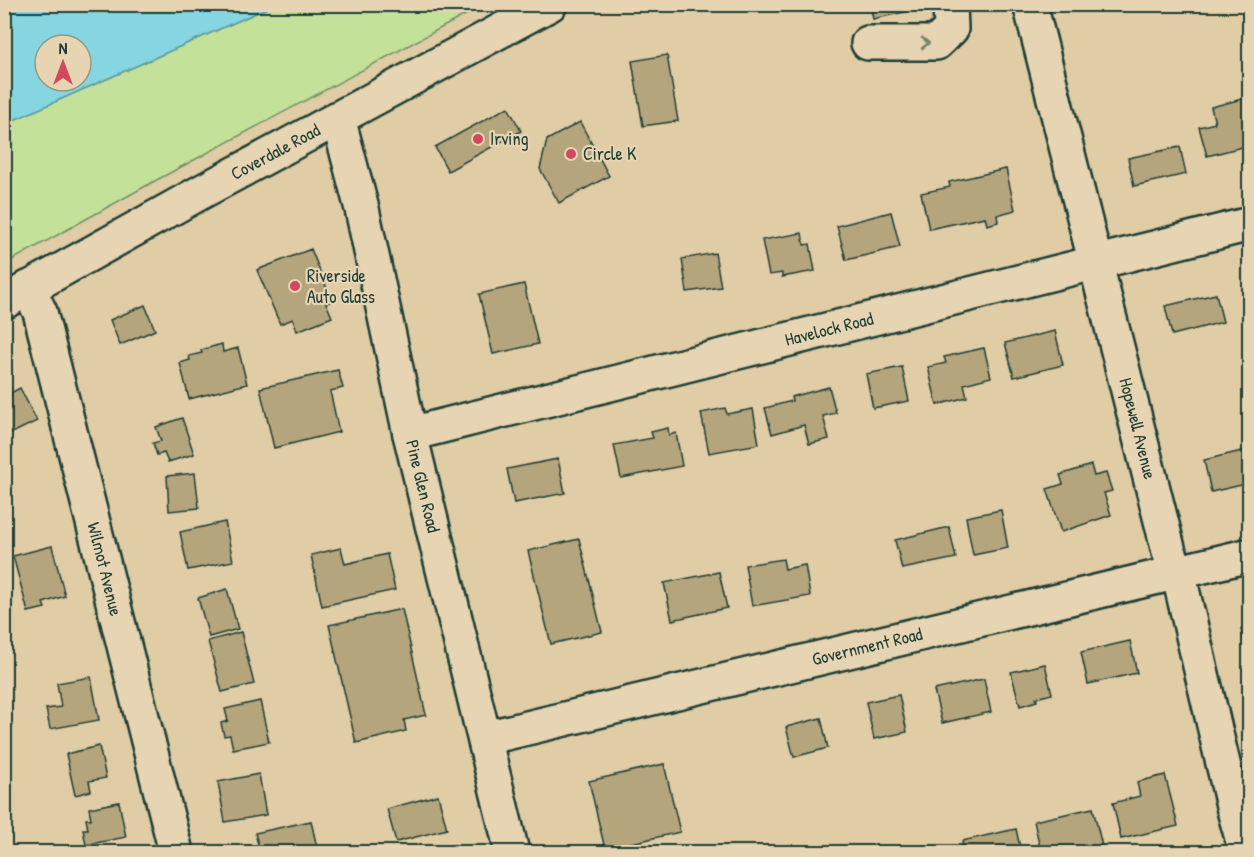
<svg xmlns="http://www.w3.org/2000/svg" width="1254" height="857" font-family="'Patrick Hand',sans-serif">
	<rect width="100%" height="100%" fill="#e0cca5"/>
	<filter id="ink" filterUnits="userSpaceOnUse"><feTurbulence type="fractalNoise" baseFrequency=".0167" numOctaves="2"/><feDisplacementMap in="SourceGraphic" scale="12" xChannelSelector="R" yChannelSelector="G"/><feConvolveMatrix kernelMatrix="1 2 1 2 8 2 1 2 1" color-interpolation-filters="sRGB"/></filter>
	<g filter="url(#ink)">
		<!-- green -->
		<path fill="#c4e199" stroke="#728f66" stroke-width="1.5" d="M 274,5 L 484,5 L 153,182 L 5,264 L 4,124 Z"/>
		<!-- water -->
		<path fill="#86d6e2" stroke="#5d999c" stroke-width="1.5" fill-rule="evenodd" d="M 5,4 L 274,4 L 274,5 L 5,124 ZM 45,45 L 81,45 L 81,81 L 45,81 Z"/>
		<!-- building -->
		<g fill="#b5a57b" stroke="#1f3d34" stroke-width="1.5">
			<path d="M 870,4 L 932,4 L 932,6 L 873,19 Z"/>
			<path d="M 667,55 L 678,121 L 643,126 L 632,61 Z"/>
			<path d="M 1250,97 L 1250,145 L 1207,156 L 1199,127 L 1215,123 L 1211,107 Z"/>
			<path d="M 508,107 L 521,131 L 448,171 L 435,147 Z"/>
			<path d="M 580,122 L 609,176 L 559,203 L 540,169 L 547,140 Z"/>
			<path d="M 1180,147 L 1186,174 L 1134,186 L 1128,158 Z"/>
			<path d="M 1006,169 L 1015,210 L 997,215 L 998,222 L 987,225 L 985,217 L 929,229 L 921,193 L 950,187 L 949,182 Z"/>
			<path d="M 891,212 L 900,247 L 846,260 L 837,226 Z"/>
			<path d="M 802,233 L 804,245 L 810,244 L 815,271 L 782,277 L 782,273 L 769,275 L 762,240 Z"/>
			<path d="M 311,249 L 332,301 L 326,303 L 332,317 L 297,331 L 293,319 L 280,324 L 257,270 Z"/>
			<path d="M 715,253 L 721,287 L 687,292 L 682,259 Z"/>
			<path d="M 524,284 L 538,344 L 493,354 L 479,294 Z"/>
			<path d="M 1216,294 L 1223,322 L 1172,335 L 1165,306 Z"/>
			<path d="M 145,305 L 155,330 L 120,345 L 110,320 Z"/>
			<path d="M 1055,331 L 1063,365 L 1014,377 L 1005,343 Z"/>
			<path d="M 222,344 L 223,352 L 238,348 L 247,384 L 189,399 L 180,363 L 190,360 L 189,356 L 202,353 L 201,350 Z"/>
			<path d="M 984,348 L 991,377 L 964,384 L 967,397 L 937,405 L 928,367 L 946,363 L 944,357 Z"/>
			<path d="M 902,367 L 909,401 L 873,408 L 866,374 Z"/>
			<path d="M 338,370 L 343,388 L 330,391 L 339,432 L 274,448 L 260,388 Z"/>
			<path d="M 4,385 L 9,394 L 20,388 L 37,421 L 4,437 Z"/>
			<path d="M 829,387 L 836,413 L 823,416 L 829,439 L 809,444 L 804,425 L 772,434 L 765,408 L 792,401 L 791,397 Z"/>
			<path d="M 725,408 L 727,414 L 753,409 L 759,444 L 709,453 L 701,413 Z"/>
			<path d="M 182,418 L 194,454 L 168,462 L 164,453 L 157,455 L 153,443 L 161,441 L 156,427 Z"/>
			<path d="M 668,428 L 669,435 L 676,433 L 682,466 L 621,478 L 614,445 L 653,438 L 651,432 Z"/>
			<path d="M 1250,449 L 1250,483 L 1211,492 L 1204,460 Z"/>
			<path d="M 558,459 L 565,493 L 514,503 L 507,469 Z"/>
			<path d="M 1091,465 L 1094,476 L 1106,473 L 1112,491 L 1104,493 L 1111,515 L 1061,532 L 1047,489 L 1063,484 L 1060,475 Z"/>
			<path d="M 195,473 L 199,508 L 169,511 L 167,476 Z"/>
			<path d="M 1001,510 L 1008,548 L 973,555 L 966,517 Z"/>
			<path d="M 225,522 L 233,561 L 188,570 L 180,532 Z"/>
			<path d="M 949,527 L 956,558 L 902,569 L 895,540 Z"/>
			<path d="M 579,539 L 602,632 L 551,644 L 528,551 Z"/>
			<path d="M 52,546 L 65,596 L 43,603 L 45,608 L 28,612 L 13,556 Z"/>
			<path d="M 341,548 L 345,564 L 387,554 L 395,590 L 322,606 L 311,555 Z"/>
			<path d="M 783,559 L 785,569 L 805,565 L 810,596 L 752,606 L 745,565 Z"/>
			<path d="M 719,572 L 727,608 L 672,620 L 664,583 Z"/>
			<path d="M 227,589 L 238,629 L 209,637 L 198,598 Z"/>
			<path d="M 402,609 L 426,715 L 404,720 L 406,731 L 356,743 L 329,625 Z"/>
			<path d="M 1250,627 L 1250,645 L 1245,646 L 1241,629 Z"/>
			<path d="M 241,632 L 254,684 L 222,692 L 208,641 Z"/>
			<path d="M 1130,641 L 1137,673 L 1088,684 L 1081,652 Z"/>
			<path d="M 1045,664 L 1052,694 L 1036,698 L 1037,701 L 1020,706 L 1011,672 Z"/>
			<path d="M 91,677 L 99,720 L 50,729 L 46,709 L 61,707 L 57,683 Z"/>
			<path d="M 984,679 L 991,712 L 942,723 L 934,690 Z"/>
			<path d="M 899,695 L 907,732 L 874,739 L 866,702 Z"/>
			<path d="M 260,701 L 269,742 L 233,749 L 230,735 L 224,736 L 221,723 L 228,721 L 225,709 Z"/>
			<path d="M 821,718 L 828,748 L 794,757 L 786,727 Z"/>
			<path d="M 99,746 L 106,778 L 89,781 L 91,791 L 75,795 L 66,754 Z"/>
			<path d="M 664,764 L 680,832 L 605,849 L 589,781 Z"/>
			<path d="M 259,774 L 266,815 L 225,822 L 218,782 Z"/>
			<path d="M 1165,775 L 1178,826 L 1121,839 L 1113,803 L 1140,796 L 1137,782 Z"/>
			<path d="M 438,795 L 447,829 L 396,842 L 387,809 Z"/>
			<path d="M 119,802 L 126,837 L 86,845 L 83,829 L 88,829 L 86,819 L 91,819 L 89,808 Z"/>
			<path d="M 1093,808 L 1102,846 L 1073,852 L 1041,852 L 1034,821 Z"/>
			<path d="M 311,821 L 318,852 L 260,852 L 255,833 Z"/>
			<path d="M 1016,829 L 1021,852 L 964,852 L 962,841 Z"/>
			<path d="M 454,845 L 456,852 L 425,852 Z"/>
			<path d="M 934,846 L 936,852 L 906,852 Z"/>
		</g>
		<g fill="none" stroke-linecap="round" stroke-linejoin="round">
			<!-- minor casing -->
			<g stroke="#1f3d34" stroke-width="38">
				<g id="minor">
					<path id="s1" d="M 1030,4 L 1169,552 L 1178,572 L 1234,810 L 1246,852"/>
					<path d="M 868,43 L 936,43 L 951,29 L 950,4"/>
					<path id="s2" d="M 338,118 L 362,209 L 410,434 L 512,852"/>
					<path id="s3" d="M 28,288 L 40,312 L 176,852"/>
					<path id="s4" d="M 410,434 L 1250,224"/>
					<path id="s5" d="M 485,738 L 1250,555"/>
				</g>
			</g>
			<!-- major casing -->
			<g stroke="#1f3d34" stroke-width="38">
				<g id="major">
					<path id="s6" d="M 4,302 L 203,191 L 550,4"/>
				</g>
			</g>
			<!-- minor -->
			<use href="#minor" stroke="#e6d4b2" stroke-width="33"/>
			<!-- major -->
			<use href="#major" stroke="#e6d4b2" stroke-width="33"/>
		</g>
		<!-- one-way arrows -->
		<defs><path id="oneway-chevron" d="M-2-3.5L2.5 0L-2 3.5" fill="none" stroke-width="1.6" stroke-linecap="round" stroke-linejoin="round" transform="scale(1.5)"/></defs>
		<use stroke="#79816d" href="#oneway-chevron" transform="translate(925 43)"/>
	</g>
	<!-- markers -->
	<g fill="#d1495b" stroke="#e6d4b2" stroke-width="2">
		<circle cx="478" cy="139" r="6"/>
		<circle cx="571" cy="154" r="6"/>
		<circle cx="295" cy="286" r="6"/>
	</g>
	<g text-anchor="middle" stroke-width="4.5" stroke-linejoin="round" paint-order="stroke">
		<!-- poi labels -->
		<g font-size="18" fill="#1f3d34" stroke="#e6d4b2" text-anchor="start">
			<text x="490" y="145">Irving</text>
			<text x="583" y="160">Circle K</text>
			<text x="307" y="282">Riverside<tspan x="307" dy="21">Auto Glass</tspan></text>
		</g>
		<!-- street labels -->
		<g font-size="18" fill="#1f3d34" stroke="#e6d4b2">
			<text dy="6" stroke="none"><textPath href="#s6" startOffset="310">Coverdale Road</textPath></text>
			<text dy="6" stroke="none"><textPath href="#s4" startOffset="432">Havelock Road</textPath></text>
			<text dy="6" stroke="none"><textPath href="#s1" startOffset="438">Hopewell Avenue</textPath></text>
			<text dy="6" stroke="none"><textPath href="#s2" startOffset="378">Pine Glen Road</textPath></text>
			<text dy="6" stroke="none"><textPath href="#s3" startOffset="292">Wilmot Avenue</textPath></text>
			<text dy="6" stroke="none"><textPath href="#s5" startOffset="393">Government Road</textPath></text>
		</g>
	</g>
	<!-- margin -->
	<rect width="1254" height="857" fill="none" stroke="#e6d4b2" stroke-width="24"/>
	<rect x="12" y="12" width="1230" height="833" fill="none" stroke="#1f3d34" stroke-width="2" filter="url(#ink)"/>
	<!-- north arrow -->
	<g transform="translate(63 63)"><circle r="28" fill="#e6d4b2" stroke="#969880" stroke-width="1.5"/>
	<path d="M0-4.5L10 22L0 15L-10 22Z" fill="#d1495b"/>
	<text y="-9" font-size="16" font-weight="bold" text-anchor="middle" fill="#1f3d34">N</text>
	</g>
</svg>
